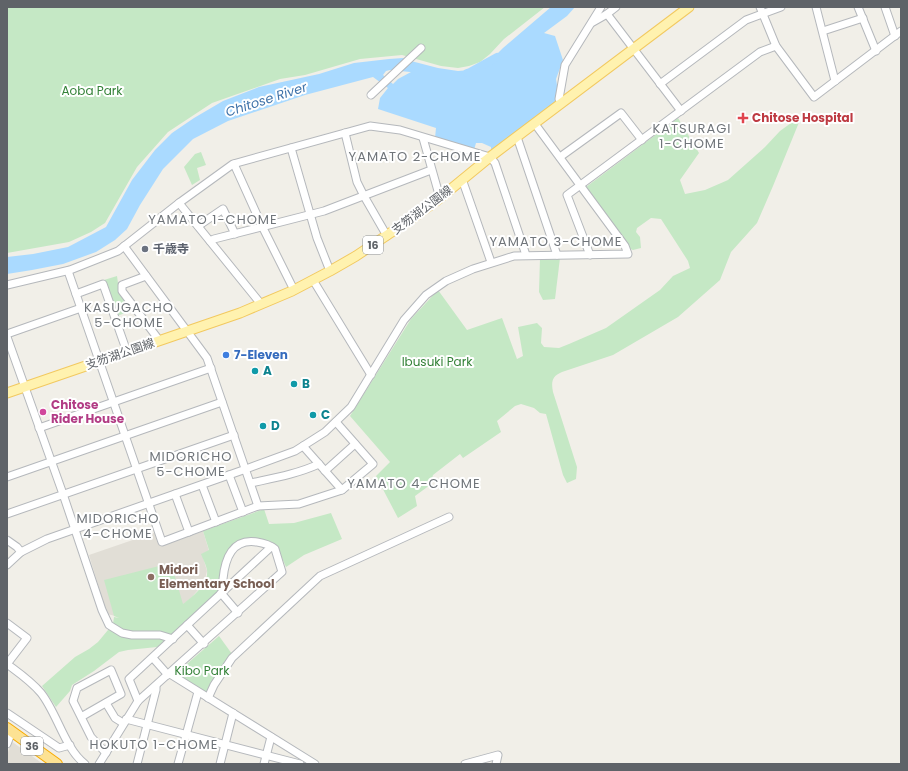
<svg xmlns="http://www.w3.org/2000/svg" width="908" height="771" font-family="Poppins,'Noto Sans JP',sans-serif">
	<rect width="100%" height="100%" fill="#f1efe8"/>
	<!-- education -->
	<g fill="#e1ded6">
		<path d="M 203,531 L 209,551 L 202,554 L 207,571 L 204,583 L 191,598 L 175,611 L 132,620 L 107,614 L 89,555 L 156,532 L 161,546 Z"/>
		<path d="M 11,741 L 43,764 L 7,764 L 7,756 Z"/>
	</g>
	<!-- green -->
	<g fill="#c5e8c5">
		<path d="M 7,7 L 545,7 L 504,39 L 490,54 L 480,62 L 469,66 L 458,68 L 441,66 L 402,55 L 360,59 L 305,75 L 280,79 L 212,103 L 168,132 L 137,167 L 105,223 L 91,232 L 69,242 L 7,253 Z"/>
		<path d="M 802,115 L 773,186 L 757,223 L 731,252 L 720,280 L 678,317 L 613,355 L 562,372 C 552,376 551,382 553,392 L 577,467 L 576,479 L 567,483 L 563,475 L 546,414 L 540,413 L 534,408 L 521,404 L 515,406 L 497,421 L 501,432 L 463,458 L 460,454 L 433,475 L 430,485 L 415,496 L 417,506 L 398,518 L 376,476 L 390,462 L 350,416 L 411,319 L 438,290 L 467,330 L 502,318 L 517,359 L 523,356 L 518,327 L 537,323 L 542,328 L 541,343 L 544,347 L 559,348 L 569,344 L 606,328 L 660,290 L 673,276 L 690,268 L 688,261 L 661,219 L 651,218 L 637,228 L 636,232 L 640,237 L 641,248 L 633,250 L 628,248 L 586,187 L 678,118 L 699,153 L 680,180 L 685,194 L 705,190 L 728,180 L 765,147 L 780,131 Z"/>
		<path d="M 201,152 L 206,165 L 197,168 L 200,180 L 192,185 L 184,167 L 195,154 Z"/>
		<path d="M 540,258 L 560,258 L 555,299 L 543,300 L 539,292 Z"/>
		<path d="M 117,276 L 119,290 L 133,310 L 117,316 L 104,280 Z"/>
		<path d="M 264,509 L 269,524 L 294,523 L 331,513 L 342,539 L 304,555 L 286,567 L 278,549 L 272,542 L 252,538 L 243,539 L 234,545 L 220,591 L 174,634 L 168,634 L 163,639 L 165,643 L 157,647 L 128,650 L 119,652 L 94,671 L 72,685 L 70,691 L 56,707 L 42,686 L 75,657 L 89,649 L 98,642 L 113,624 L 114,617 L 119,618 L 114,616 L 104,580 L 171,563 L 183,604 C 193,596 209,584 207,570 C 206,565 203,559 201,554 L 209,550 L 203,531 Z"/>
		<path d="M 219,636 L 232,654 L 206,693 L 179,676 L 180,670 Z"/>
	</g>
	<!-- water -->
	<path fill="#aadaff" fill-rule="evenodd" d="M 551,7 L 575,7 L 567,16 L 544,33 L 555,36 L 563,60 L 556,79 L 558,92 L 555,105 L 491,151 L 491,147 L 482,143 L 476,143 L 474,150 L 435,138 L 436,128 L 378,109 L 380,98 L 388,88 L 373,77 L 305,95 L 228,121 L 193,139 L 163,169 L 140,205 L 127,229 L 115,240 L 96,252 L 63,264 L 32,270 L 7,274 L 7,257 L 33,254 L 68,247 L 106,227 L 132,180 L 155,150 L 172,133 L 194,118 L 223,101 L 259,87 L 319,74 L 354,63 L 389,59 L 403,58 L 411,61 L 438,68 L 458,71 L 482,69 L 503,48 ZM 390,70 L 410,72 L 411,72 L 398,79 L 393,84 L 383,75 L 386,71 Z"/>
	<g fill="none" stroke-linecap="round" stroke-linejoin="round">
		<!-- river -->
		<path stroke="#aadaff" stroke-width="8" d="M 467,73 L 470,72 L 497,57"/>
		<!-- minor casing -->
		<g stroke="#b5b8bc" stroke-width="9">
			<g id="minor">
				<path d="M 760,7 L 776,46 L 814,97 L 901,31"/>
				<path d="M 816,7 L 835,81"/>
				<path d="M 858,7 L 876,51"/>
				<path d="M 885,7 L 895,36"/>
				<path d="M 607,14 L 681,111"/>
				<path d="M 593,22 L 607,14 L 616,7"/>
				<path d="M 823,31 L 863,18"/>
				<path d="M 660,84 L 746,20 L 781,7"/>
				<path d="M 371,95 L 421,48"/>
				<path d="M 562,103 L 559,99 L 565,65 L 601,7"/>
				<path d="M 345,133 L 357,182 L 364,196 L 387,236"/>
				<path d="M 517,137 L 557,255"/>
				<path d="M 423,138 L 440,198"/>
				<path d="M 291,148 L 317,238 L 330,271"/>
				<path d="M 560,157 L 621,113 L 642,140"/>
				<path d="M 234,164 L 262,226 L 294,290"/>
				<path d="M 462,179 L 491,262"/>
				<path d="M 179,203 L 261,304"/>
				<path d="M 198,226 L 223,209 L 235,234"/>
				<path d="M 210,241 L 214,239 L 324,211 L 431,170"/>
				<path d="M 124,246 L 207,358 L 258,506"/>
				<path d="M 590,255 L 567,195 L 760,52 L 776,46"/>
				<path d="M 68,271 L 162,542 L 258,506 L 299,504 L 342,490 L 373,464 L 336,422"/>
				<path d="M 146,276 L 122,285 L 122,291 L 159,340"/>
				<path d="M 313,280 L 371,375"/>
				<path d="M 7,285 L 70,270 L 118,251 L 179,203 L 233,164 L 370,126 L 400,130 L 490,157 L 495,163 L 526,255"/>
				<path d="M 76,294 L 103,284 L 127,352"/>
				<path d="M 7,334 L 81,308"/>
				<path d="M 7,337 L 63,494 L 102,610 L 109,625 L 122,633 L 132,635 L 160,635 L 173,639"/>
				<path d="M 39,428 L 211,368"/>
				<path d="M 303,446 L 342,490"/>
				<path d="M 325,471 L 355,444"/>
				<path d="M 229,475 L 243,512"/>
				<path d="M 7,477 L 222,402"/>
				<path d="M 251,483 C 274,478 297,474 319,464"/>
				<path d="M 202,485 L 216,522"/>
				<path d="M 175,494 L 189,532"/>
				<path d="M 7,514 L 234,435"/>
				<path d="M 7,540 L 17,547 L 21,552"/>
				<path d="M 7,565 L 21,552 L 47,539 L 246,469 L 295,451 L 314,439 L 325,432 L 351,407 L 404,320 L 426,295 L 446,281 L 473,269 L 514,256 L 628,254 L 625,246 L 535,124"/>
				<path d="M 221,593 L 238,613"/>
				<path d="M 7,623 L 27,638 L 7,664"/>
				<path d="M 187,625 L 204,644"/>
				<path d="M 153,658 L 168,675"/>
				<path d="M 7,664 C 19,673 31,681 41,693 C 57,713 65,749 85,764"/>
				<path d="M 170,674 L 315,764"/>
				<path d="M 208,698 L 214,685 L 232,658 L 320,576 L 449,517"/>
				<path d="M 138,701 L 129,679 L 271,547"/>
				<path d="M 106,703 L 115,718 L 123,723"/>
				<path d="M 7,713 L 59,748 L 70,745"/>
				<path d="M 81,717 L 121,694 L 111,670 L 77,688 L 73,701 L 91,737 L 106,753"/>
				<path d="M 126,719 L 300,764"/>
				<path d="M 7,744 L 12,731"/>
				<path d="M 99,764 L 138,701 L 282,572 L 275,549 C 270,545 264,543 257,542 C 232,538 225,559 223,579 C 223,584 222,587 223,592"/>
				<path d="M 137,764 L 156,690 L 156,686"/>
				<path d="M 178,764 L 198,692"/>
				<path d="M 220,764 L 233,713"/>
				<path d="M 264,764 L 271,737"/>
				<path d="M 465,764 L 498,755 L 496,764"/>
			</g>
		</g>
		<!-- major casing -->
		<g stroke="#f2c960" stroke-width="11">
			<path id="major" d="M 7,393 L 240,313 L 292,291 L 330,271 L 356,256 L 414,217 L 440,198 L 490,157 L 689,7"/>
		</g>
		<!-- highway casing -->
		<g stroke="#f9ab00" stroke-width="12">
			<path id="highway" d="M 7,728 L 57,764"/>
		</g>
		<!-- minor -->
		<use href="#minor" stroke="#fff" stroke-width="7"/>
		<!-- major -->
		<use href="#major" stroke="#fff2af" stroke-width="9"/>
		<!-- highway -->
		<use href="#highway" stroke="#fde293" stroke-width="10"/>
	</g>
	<!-- markers -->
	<path fill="#e0444e" stroke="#fff" stroke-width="1.5" d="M741 112h4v4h4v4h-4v4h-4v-4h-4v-4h4z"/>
	<circle fill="#6b7280" stroke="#fff" stroke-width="1.5" cx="145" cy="249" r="4"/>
	<circle fill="#3f7fe0" stroke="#fff" stroke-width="1.5" cx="226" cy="355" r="4"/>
	<g fill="#0f9aa8" stroke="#fff" stroke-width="1.5">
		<circle cx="255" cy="371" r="4"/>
		<circle cx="294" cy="384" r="4"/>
		<circle cx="313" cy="415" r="4"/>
		<circle cx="263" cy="426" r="4"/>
	</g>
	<circle fill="#d1479c" stroke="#fff" stroke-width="1.5" cx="43" cy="412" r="4"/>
	<circle fill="#8d6e63" stroke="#fff" stroke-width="1.5" cx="151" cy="577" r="4"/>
	<g text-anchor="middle" stroke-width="4" stroke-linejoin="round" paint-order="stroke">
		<!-- shield labels -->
		<g fill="#fff" stroke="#8f9295" stroke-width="1">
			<rect x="363" y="236" width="20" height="18" rx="3"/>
			<rect x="21" y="737" width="22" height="18" rx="3"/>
		</g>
		<g font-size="11" font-weight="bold" fill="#5f6368">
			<text x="373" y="249">16</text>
			<text x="32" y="750">36</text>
		</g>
		<!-- park labels -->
		<g font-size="12" fill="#348238" stroke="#fff">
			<text x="92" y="95">Aoba Park</text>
			<text x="437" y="366">Ibusuki Park</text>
			<text x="202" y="675">Kibo Park</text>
		</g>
		<!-- health labels -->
		<g font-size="12" font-weight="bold" fill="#be3a42" stroke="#fff" text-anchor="start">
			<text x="752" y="122">Chitose Hospital</text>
		</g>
		<!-- street labels -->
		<g font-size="12" fill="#5f6368" stroke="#fff">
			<text transform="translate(422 210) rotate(-37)" y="4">支笏湖公園線</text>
			<text transform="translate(120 354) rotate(-19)" y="4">支笏湖公園線</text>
		</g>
		<!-- worship labels -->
		<g font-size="12" font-weight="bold" fill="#5b616d" stroke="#fff" text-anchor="start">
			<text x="153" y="253">千歳寺</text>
		</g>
		<!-- shop labels -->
		<g font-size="12" font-weight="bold" fill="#366cbe" stroke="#fff" text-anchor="start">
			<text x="234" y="359">7-Eleven</text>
		</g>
		<!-- culture labels -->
		<g font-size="12" font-weight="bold" fill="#0d838f" stroke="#fff" text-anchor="start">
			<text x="263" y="375">A</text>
			<text x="302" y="388">B</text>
			<text x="321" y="419">C</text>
			<text x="271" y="430">D</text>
		</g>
		<!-- hotel labels -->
		<g font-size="12" font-weight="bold" fill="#b23c85" stroke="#fff" text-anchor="start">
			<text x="51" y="409">Chitose<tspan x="51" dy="14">Rider House</tspan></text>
		</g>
		<!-- education labels -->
		<g font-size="12" font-weight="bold" fill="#785e54" stroke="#fff" text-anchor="start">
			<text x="159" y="574">Midori<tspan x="159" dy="14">Elementary School</tspan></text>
		</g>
		<!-- water labels -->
		<g font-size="13" font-style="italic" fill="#4174aa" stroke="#fff">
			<text transform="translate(266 99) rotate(-18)" y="5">Chitose River</text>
		</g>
		<!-- neighbourhood labels -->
		<g font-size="13" letter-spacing="1" fill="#70757a" stroke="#fff">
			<text x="692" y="133">KATSURAGI<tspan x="692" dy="15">1-CHOME</tspan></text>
			<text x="415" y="161">YAMATO 2-CHOME</text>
			<text x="213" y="224">YAMATO 1-CHOME</text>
			<text x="556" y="246">YAMATO 3-CHOME</text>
			<text x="129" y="312">KASUGACHO<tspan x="129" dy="15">5-CHOME</tspan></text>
			<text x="191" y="461">MIDORICHO<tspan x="191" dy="15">5-CHOME</tspan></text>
			<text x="414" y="488">YAMATO 4-CHOME</text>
			<text x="118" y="523">MIDORICHO<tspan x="118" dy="15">4-CHOME</tspan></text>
			<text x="154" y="749">HOKUTO 1-CHOME</text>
		</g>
	</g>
	<!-- border -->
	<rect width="908" height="771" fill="none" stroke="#5f6368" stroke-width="16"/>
</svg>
